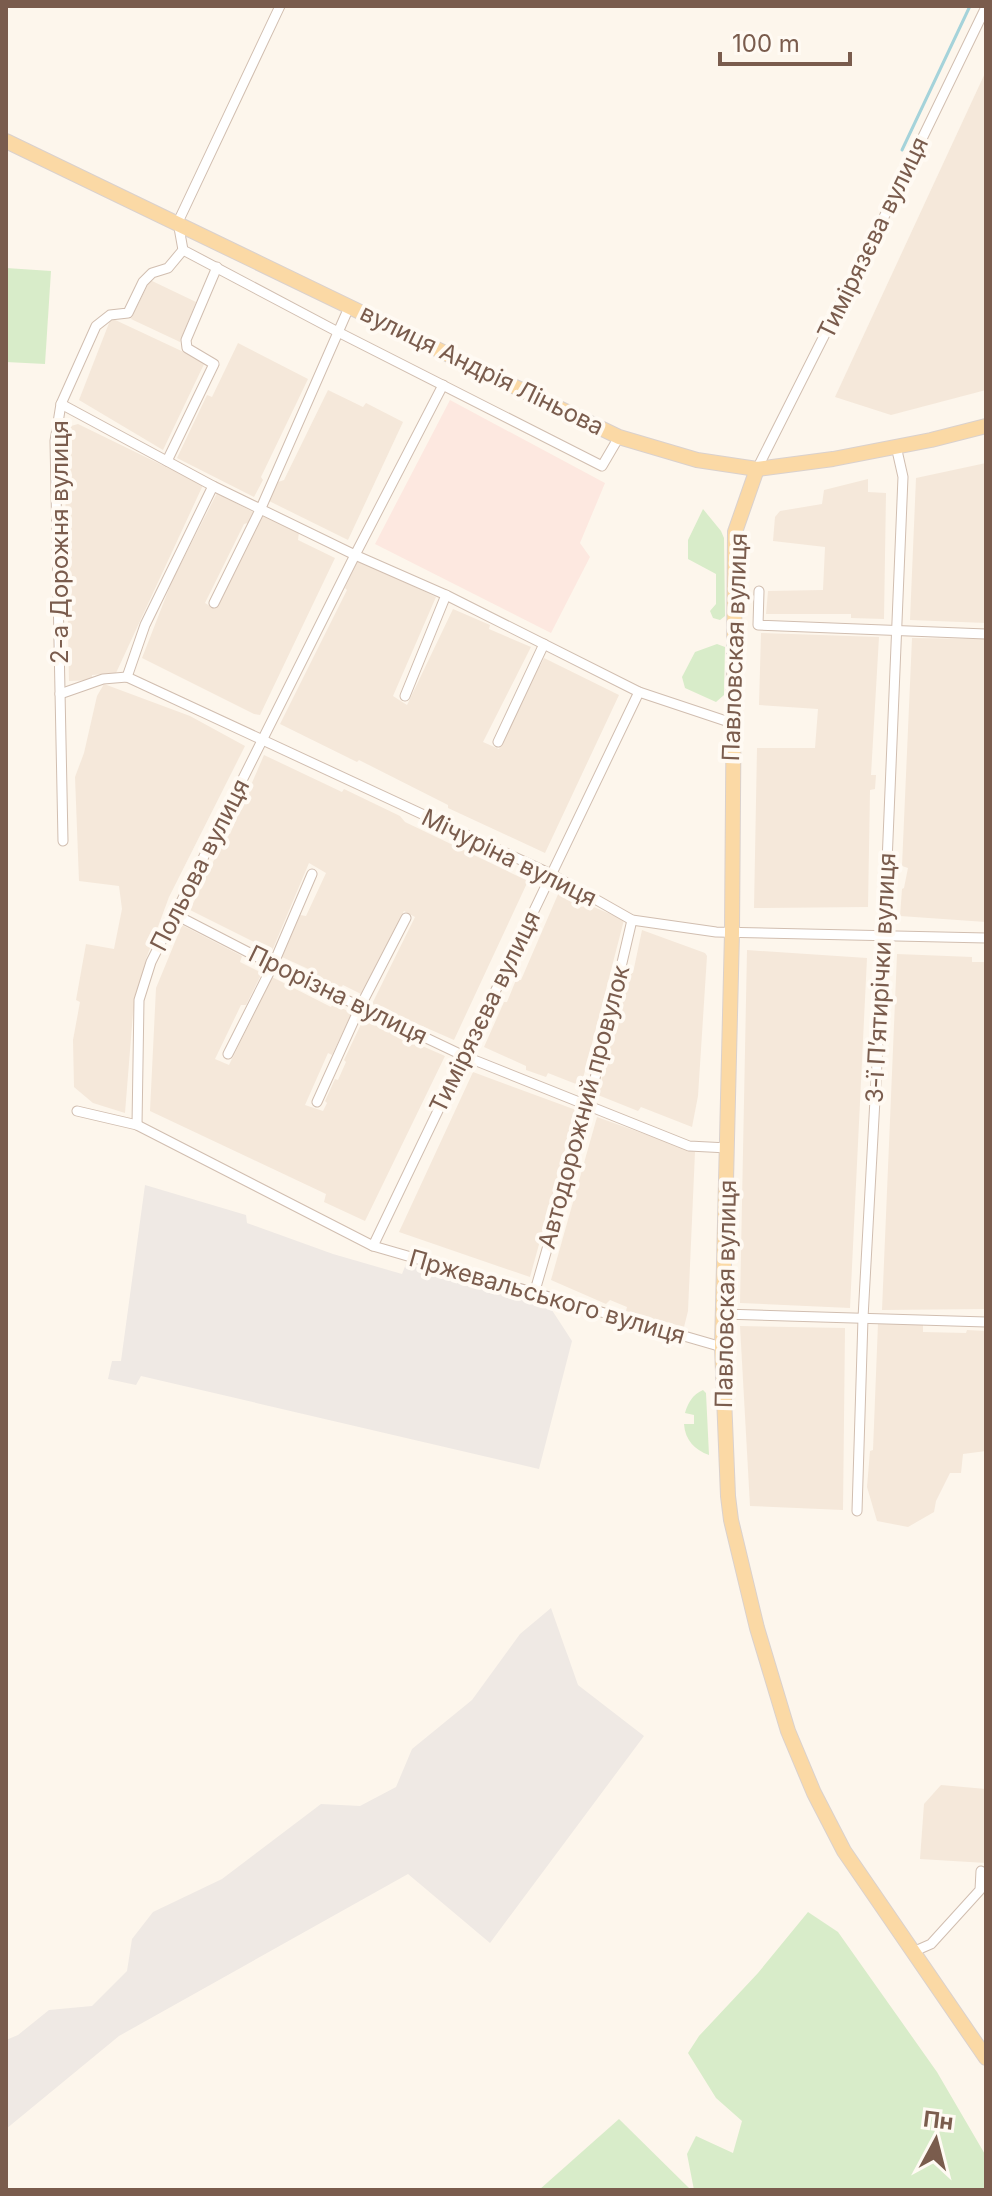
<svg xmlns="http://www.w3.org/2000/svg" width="992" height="2196" font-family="Inter,sans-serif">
	<rect width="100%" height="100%" fill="#fdf6ec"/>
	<!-- residential -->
	<g fill="#f5e8da">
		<path d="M 986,71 L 986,390 L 891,415 L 835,397 Z"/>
		<path d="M 150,280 L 196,302 L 180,342 L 131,319 Z"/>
		<path d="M 111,318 L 205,362 L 163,450 L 79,400 Z"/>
		<path d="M 238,343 L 308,379 L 261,477 L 263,480 L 254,497 L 177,458 L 207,395 L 212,397 Z"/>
		<path d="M 328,390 L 363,407 L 366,403 L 403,422 L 348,540 L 269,501 L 278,482 L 284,480 Z"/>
		<path d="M 78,424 L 203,485 L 116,673 L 92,675 L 92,680 L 69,681 L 64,428 Z"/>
		<path d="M 986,463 L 986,623 L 910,620 L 916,478 Z"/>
		<path d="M 868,479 L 868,492 L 886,493 L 884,619 L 851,618 L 851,614 L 766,614 L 768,591 L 823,590 L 825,547 L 773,541 L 775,517 L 780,511 L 822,504 L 824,490 Z"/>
		<path d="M 217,493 L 253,512 L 248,523 L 244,524 L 205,603 L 215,609 L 263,516 L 267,514 L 299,532 L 298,540 L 335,558 L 260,715 L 254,714 L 142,658 L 172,581 Z"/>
		<path d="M 358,560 L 436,597 L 393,696 L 407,705 L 453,609 L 490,625 L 489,629 L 531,647 L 483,742 L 499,749 L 537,665 L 540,666 L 544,658 L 619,695 L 545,853 L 448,808 L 448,805 L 359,760 L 357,762 L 280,724 L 347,590 L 345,588 Z"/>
		<path d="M 761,633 L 879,637 L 871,775 L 876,775 L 875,789 L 870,790 L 868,907 L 754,908 L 757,748 L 815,748 L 818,709 L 759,705 Z"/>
		<path d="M 912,638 L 986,639 L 986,922 L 900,916 L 902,889 L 904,888 L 908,868 L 902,866 Z"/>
		<path d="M 104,684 L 190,716 L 245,746 L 169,897 L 146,959 L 133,1013 L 125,1113 L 93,1103 L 74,1087 L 73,1040 L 80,1002 L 76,1000 L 86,944 L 114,949 L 122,909 L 119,886 L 79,881 L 75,777 L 84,753 L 97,696 Z"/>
		<path d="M 264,755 L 342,792 L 344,789 L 400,816 L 405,822 L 528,881 L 454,1040 L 372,1004 L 415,917 L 404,911 L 361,994 L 343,985 L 340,989 L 315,979 L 317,973 L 282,957 L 300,915 L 306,916 L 326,873 L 309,863 L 272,951 L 190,910 L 227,833 L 230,834 Z"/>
		<path d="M 559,892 L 624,920 L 581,1086 L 548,1073 L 546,1077 L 526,1070 L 526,1066 L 484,1047 L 504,1002 L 507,1002 L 516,980 L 521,980 Z"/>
		<path d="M 182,925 L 242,956 L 240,962 L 262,973 L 246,1005 L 241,1005 L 215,1059 L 229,1065 L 272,977 L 331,1007 L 333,1004 L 352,1013 L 332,1055 L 328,1053 L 305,1105 L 323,1111 L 327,1103 L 325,1101 L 335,1079 L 338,1080 L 346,1062 L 344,1060 L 363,1020 L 445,1056 L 365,1221 L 324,1202 L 326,1194 L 150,1111 L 156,988 Z"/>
		<path d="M 642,930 L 705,953 L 707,956 L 698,1096 L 692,1127 L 641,1107 L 638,1111 L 598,1095 L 627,973 L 633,973 Z"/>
		<path d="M 747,950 L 867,958 L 850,1308 L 740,1303 Z"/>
		<path d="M 897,954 L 972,957 L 972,962 L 986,962 L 986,1309 L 882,1310 Z"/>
		<path d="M 473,1072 L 576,1110 L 530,1277 L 399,1232 Z"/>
		<path d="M 597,1117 L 695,1152 L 688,1311 L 684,1327 L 626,1311 L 627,1307 L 610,1300 L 606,1304 L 551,1280 Z"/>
		<path d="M 878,1323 L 923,1324 L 923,1332 L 966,1333 L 967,1330 L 986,1331 L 986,1451 L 963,1454 L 961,1473 L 950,1473 L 936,1501 L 934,1512 L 908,1527 L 877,1521 L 867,1487 L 870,1451 L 873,1450 Z"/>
		<path d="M 740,1326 L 845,1328 L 843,1510 L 750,1506 Z"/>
		<path d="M 941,1785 L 986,1789 L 986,1863 L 920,1859 L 924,1804 Z"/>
	</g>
	<!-- commercial -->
	<path fill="#fde8e0" d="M 450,400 L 605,483 L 580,543 L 590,557 L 551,633 L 375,544 Z"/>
	<!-- industrial -->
	<g fill="#efe9e4">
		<path d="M 145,1185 L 246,1215 L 247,1223 L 333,1254 L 402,1274 L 406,1264 L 548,1304 L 572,1341 L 539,1469 L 141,1376 L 136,1385 L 108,1379 L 112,1361 L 121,1361 Z"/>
		<path d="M 551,1608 L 578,1685 L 644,1736 L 490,1943 L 408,1874 L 119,2036 L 6,2129 L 6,2040 L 18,2035 L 49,2010 L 92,2006 L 127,1971 L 132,1939 L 153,1912 L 222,1879 L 321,1804 L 360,1806 L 396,1787 L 412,1749 L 472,1700 L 520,1634 Z"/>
	</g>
	<!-- green -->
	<g fill="#d8ecc9">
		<path d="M 6,268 L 51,271 L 45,364 L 6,362 Z"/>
		<path d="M 703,509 L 721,531 L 724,538 L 725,616 L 720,620 L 713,618 L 710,611 L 716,604 L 716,574 L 688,559 L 688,540 Z"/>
		<path d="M 717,644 L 725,647 L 724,695 L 716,702 L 685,688 L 682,677 L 695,652 Z"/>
		<path d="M 703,1390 L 706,1393 L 709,1455 C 695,1450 685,1440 684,1424 L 694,1424 L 694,1415 L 685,1413 C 688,1403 692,1395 703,1390 Z"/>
		<path d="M 808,1912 L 838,1932 L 937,2072 L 986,2156 L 986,2190 L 694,2190 L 687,2154 L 696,2136 L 733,2153 L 742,2121 L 716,2098 L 688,2053 L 699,2036 L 758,1973 Z"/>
		<path d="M 619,2119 L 691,2190 L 539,2190 Z"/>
	</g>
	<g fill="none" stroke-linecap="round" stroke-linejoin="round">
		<!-- stream -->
		<path stroke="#a5d3da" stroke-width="3" d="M 902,150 L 970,6"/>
		<!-- minor casing -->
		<g stroke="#d1beb0" stroke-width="11">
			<g id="minor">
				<path d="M 280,6 L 178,222 L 183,250 L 338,332 L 602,466 L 619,437"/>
				<path d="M 61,404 L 213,486 L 355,555 L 446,595 L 639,692 L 732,723"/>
				<path d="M 167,461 L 214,364 L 187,348 L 186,340 L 217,267"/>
				<path d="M 757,469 L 884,217 L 986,7"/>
				<path d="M 759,591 L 758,625 L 986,634"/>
				<path d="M 214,603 L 261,508 L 350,305"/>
				<path d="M 127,677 L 145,625 L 213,486"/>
				<path d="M 60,694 L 103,679 L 127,677 L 551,874 L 632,920 L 716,932 L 986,938"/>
				<path d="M 405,696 L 446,595"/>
				<path d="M 498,742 L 544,644"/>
				<path d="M 63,841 L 55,441 L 61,404 L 96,326 L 110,315 L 128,313 L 143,282 L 152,273 L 168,268 L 183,250"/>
				<path d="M 176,915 L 273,965 L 464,1056 L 689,1146 L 728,1148"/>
				<path d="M 228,1054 L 273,965 L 312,874"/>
				<path d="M 317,1102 L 360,1007 L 406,918"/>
				<path d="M 77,1111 L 137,1125 L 373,1246 L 722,1347"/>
				<path d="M 137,1125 L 139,1000 L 151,962 L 355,555 L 443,385"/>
				<path d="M 373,1246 L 639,692"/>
				<path d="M 534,1294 L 589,1104 L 632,920"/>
				<path d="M 723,1314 L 986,1322"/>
				<path d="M 857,1511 L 863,1318 L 884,935 L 903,477 L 896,446"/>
				<path d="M 915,1951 L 931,1944 L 980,1890 L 981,1871"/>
			</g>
		</g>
		<!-- primary casing -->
		<g stroke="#dad1cd" stroke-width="16">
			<g id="primary">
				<path d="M 6,141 L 619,437 L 697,460 L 757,469 L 833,459 L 931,440 L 986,426"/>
				<path d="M 757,469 L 735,532 L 732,932 L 722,1347 L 728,1496 L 731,1520 L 757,1628 L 788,1731 L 814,1793 L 844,1851 L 986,2058"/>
			</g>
		</g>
		<!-- minor -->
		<use href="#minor" stroke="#fff" stroke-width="9"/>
		<!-- primary -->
		<use href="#primary" stroke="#fbd9a5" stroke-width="14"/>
	</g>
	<g text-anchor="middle" stroke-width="8" stroke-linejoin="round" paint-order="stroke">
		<!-- street labels -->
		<g font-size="24" fill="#7a5c4d" stroke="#fffaf3">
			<text transform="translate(873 238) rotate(-64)" y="8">Тимірязєва вулиця</text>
			<text transform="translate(482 370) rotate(26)" y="8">вулиця Андрія Ліньова</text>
			<text transform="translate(60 542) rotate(-90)" y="8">2-а Дорожня вулиця</text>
			<text transform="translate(735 647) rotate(-88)" y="8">Павловская вулиця</text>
			<text transform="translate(509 858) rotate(26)" y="8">Мічуріна вулиця</text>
			<text transform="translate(200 865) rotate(-63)" y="8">Польова вулиця</text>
			<text transform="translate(881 978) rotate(-87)" y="8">3-ї П’ятирічки вулиця</text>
			<text transform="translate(338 995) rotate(26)" y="8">Прорізна вулиця</text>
			<text transform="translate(485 1012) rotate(-64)" y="8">Тимірязєва вулиця</text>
			<text transform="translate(584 1107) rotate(-75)" y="8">Автодорожний провулок</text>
			<text transform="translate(726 1294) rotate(-89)" y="8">Павловская вулиця</text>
			<text transform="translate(547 1297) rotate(16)" y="8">Пржевальського вулиця</text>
		</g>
	</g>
	<!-- border -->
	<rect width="992" height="2196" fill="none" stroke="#7a5c4d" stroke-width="16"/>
	<!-- north arrow -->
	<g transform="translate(936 2140) rotate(7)" stroke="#fffaf3" stroke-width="6" paint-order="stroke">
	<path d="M0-6L14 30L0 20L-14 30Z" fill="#7a5c4d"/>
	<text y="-12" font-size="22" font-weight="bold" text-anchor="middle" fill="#7a5c4d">Пн</text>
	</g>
	<!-- scale -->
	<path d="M720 52v12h130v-12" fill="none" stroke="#7a5c4d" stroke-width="4"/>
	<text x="732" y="52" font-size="24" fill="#7a5c4d" stroke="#fffaf3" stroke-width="6" paint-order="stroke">100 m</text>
</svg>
